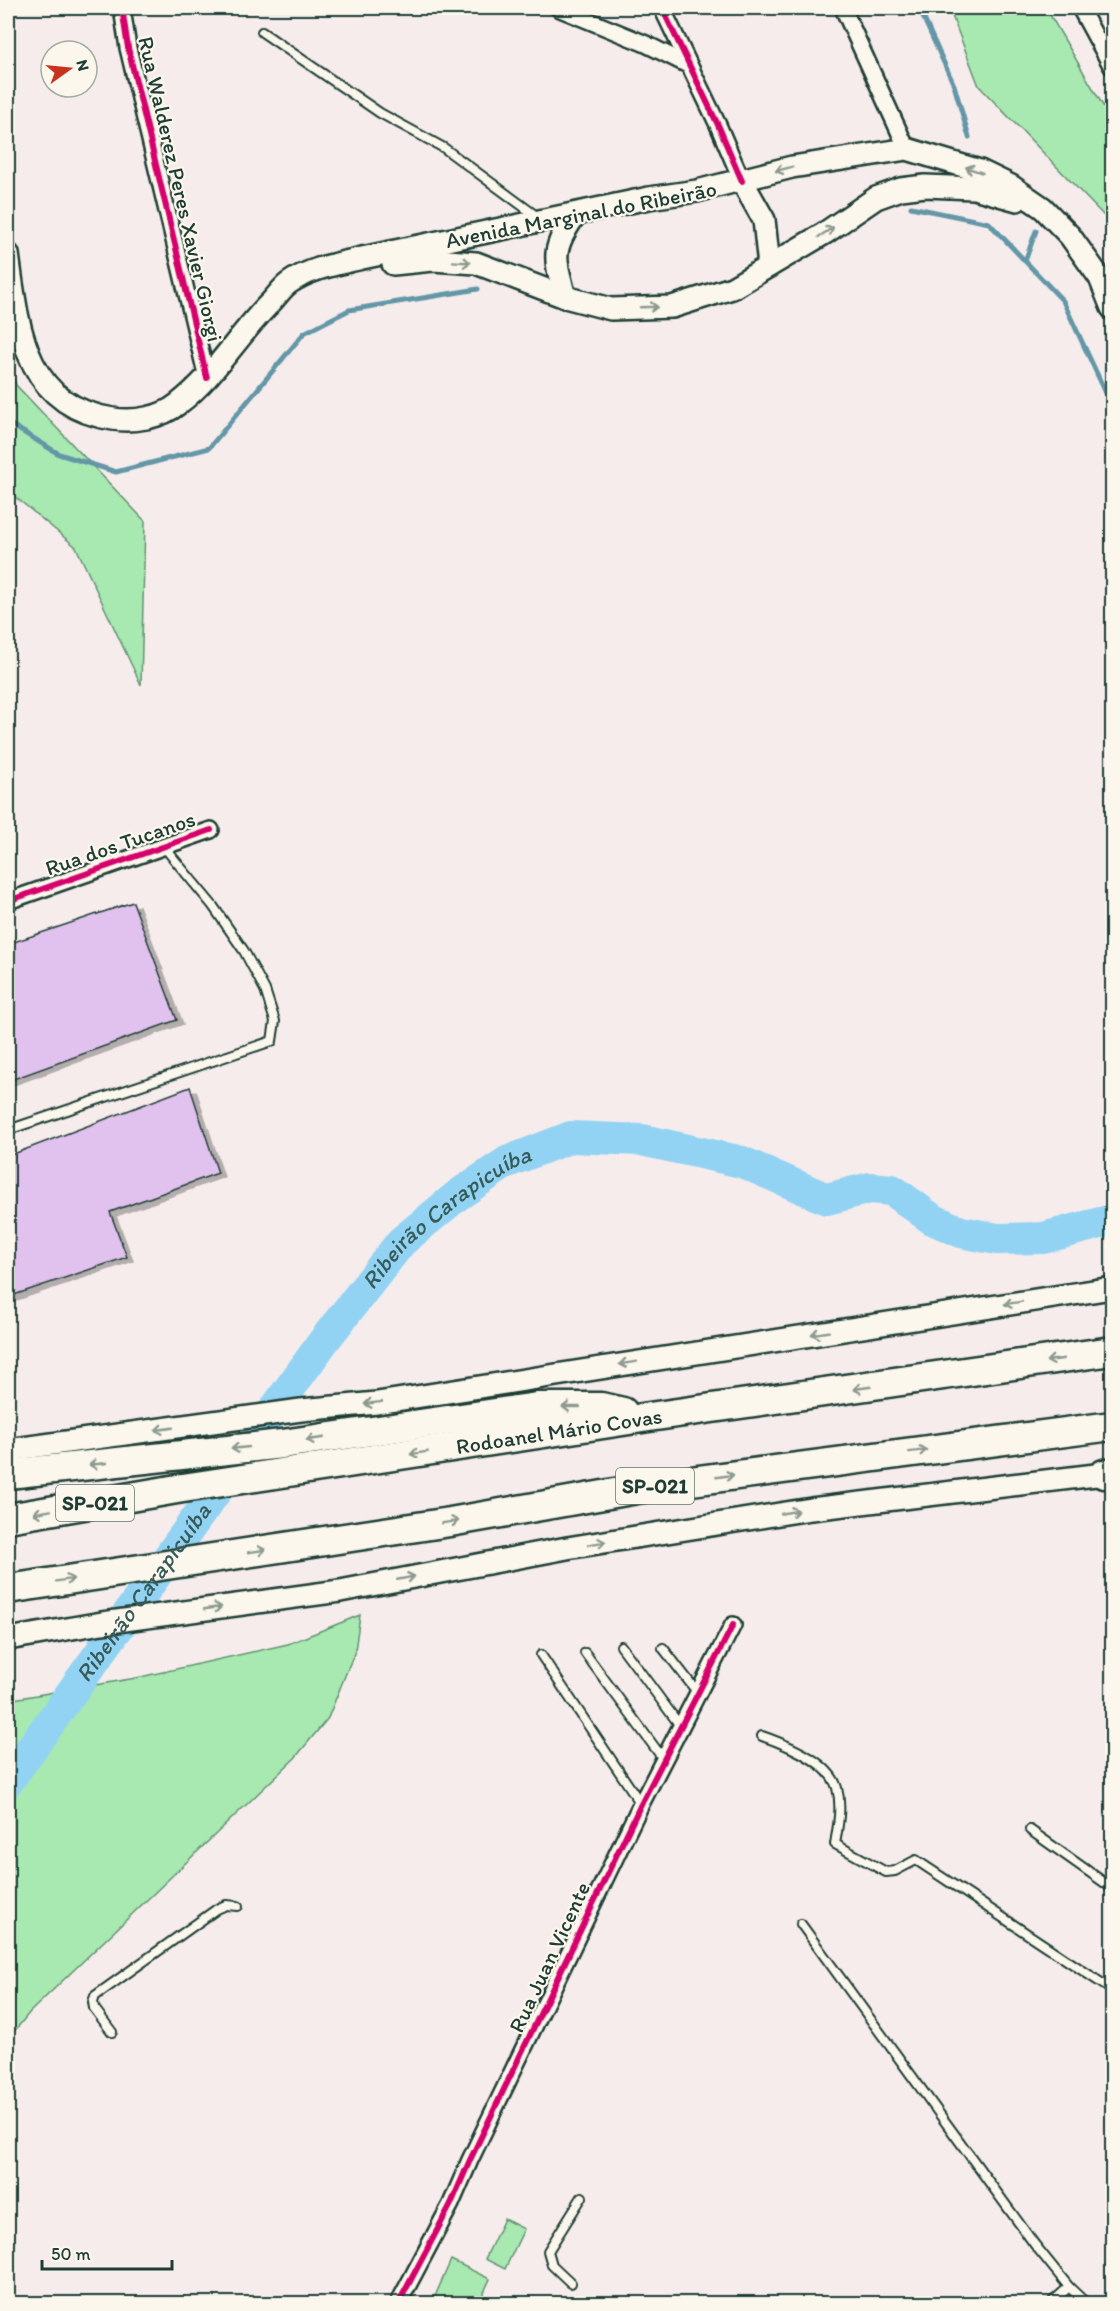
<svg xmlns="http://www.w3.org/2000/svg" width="1120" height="2311" font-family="Itim,sans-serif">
	<defs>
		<filter id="shadow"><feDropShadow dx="6" dy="4" stdDeviation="0" flood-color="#0004"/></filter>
	</defs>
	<rect width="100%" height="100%" fill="#f6ecec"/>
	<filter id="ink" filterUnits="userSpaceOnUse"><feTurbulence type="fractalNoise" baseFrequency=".0167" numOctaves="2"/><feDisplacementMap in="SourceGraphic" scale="12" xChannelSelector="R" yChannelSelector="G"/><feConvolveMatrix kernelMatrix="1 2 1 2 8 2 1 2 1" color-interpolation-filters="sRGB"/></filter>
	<g filter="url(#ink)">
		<!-- green -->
		<g fill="#a8e8b1" stroke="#649272" stroke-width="1.5">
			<path d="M 949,8 L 1046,8 L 1112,121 L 1112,215 L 1104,216 L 979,86 Z"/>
			<path d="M 8,363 L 16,385 L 145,521 L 141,685 L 76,547 L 8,491 Z"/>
			<path d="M 360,1615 L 355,1651 L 328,1718 L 295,1758 L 30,2012 L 8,2039 L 8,1700 L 136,1678 L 288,1644 Z"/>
			<path d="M 504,2219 L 524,2229 L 505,2269 L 485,2259 Z"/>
			<path d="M 451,2260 L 490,2279 L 479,2303 L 432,2303 Z"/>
		</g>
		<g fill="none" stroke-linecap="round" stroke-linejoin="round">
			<!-- stream -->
			<g stroke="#6497a7" stroke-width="5">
				<path d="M 919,8 L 954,85 L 969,137"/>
				<path d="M 911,207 L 989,223 L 1063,301 L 1112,406"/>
				<path d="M 1025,261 L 1036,231"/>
				<path d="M 8,419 L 10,424 L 59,454 L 116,472 L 209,448 L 304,333 L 349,310 L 478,289"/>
			</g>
			<!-- river -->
			<path stroke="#92d3f3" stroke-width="32" id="s1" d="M 8,1781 L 323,1342 L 401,1242 L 458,1195 L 507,1162 L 571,1137 L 642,1140 L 742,1162 L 827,1199 L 870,1188 L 892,1190 L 932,1219 L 961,1232 L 997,1239 L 1043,1238 L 1112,1220"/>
		</g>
		<!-- building -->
		<g fill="#e1c1ee" stroke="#1f3d34" stroke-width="1.5" filter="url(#shadow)">
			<path d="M 133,902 L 177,1020 L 8,1081 L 8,944 Z"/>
			<path d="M 190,1087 L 218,1173 L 110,1212 L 127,1257 L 8,1297 L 8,1156 Z"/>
		</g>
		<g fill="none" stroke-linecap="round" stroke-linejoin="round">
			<!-- service casing -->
			<g stroke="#1f3d34" stroke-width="12">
				<g id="service">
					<path d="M 262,32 L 380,113 L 444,148 L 539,218"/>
					<path d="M 8,1130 L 272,1041 L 275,1021 L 265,990 L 244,951 L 213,906 L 164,847"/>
					<path d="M 621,1646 L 681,1727"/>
					<path d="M 663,1648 L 698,1693"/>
					<path d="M 585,1653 L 664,1760"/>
					<path d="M 541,1655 L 641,1804"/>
					<path d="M 762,1736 C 785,1744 830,1762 837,1788 C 842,1806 838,1826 835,1844 L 886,1872 L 895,1871 L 916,1860 L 1112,1990"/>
					<path d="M 1030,1830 L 1112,1888"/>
					<path d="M 801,1924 L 1035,2245 L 1069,2287 L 1087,2304"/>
					<path d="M 112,2032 L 94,2008 L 93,2002 L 95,1996 L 217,1909 L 226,1905 L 238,1906"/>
					<path d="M 571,2283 L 552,2265 L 548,2251 L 582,2197"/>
					<path d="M 1050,2304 L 1069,2287"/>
				</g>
			</g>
			<!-- minor casing -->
			<g stroke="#1f3d34" stroke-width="20">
				<g id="minor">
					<path d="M 122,8 L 128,48 L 207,378"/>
					<path d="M 558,8 L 646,44 L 688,65"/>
					<path d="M 662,8 L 718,125 L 742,181"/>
					<path d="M 843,8 L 907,149"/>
					<path d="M 1080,8 L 1112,67"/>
					<path d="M 8,901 L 211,830"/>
					<path d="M 398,2304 L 451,2204 L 470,2160 L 641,1804 L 733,1625"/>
				</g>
			</g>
			<!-- secondary casing -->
			<g stroke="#1f3d34" stroke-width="26">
				<g id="secondary">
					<path d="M 742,181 L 764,220 L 769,266"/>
					<path d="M 8,254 C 18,327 24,406 113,419 C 134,422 161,418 178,404 C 215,376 238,335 270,303 C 276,297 282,288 289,283 C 310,268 338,264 362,258 L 649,198 L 697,191 L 792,167 L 907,149 L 980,171 L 1011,186 L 1043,208 L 1070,236 L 1100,278 L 1112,308"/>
					<path d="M 393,264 L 433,260 L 476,263 L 565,297 L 611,309 L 672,307 L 732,288 L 825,233 L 876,198 L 901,189 L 925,186 L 974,188 L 1017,200"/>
					<path d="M 565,297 C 555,258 550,251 575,215"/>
					<path d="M 8,1450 L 301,1410 L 377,1403 L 1112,1288"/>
					<path d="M 8,1639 L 102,1623 L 340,1591 L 567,1548 L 811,1509 L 1104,1474"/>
				</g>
			</g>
			<!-- motorway casing -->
			<g stroke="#1f3d34" stroke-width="33">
				<g id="motorway">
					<path d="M 8,1474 L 282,1444 L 537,1407 L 601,1407 L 623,1412"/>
					<path d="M 1104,1474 L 1112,1472"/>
					<path id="s2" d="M 8,1518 L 183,1488 L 649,1417 L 1112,1351"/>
					<path d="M 8,1589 L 450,1522 L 660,1485 L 1112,1426"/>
				</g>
			</g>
			<!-- service -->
			<use href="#service" stroke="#fbf7ec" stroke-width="8"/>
			<!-- minor -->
			<use href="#minor" stroke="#fbf7ec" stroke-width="15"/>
			<!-- secondary -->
			<use href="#secondary" stroke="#fbf7ec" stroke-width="21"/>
			<!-- motorway -->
			<use href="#motorway" stroke="#fbf7ec" stroke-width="28"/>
			<!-- cycleway casing -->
			<g stroke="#fbf7ec" stroke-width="10">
				<g id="cycleway">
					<path d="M 122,8 L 128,48 L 207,378"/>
					<path d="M 662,8 L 718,125 L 742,181"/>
					<path d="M 8,901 L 211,830"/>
					<path d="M 398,2304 L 451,2204 L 470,2160 L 641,1804 L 733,1625"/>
				</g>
			</g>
			<!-- cycleway -->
			<use href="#cycleway" stroke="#d6006c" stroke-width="6"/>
		</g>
		<!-- one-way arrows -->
		<defs><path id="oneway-shaft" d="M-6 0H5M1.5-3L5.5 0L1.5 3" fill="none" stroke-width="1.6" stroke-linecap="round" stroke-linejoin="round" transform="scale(1.5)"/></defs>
		<g stroke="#8d9a90">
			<use href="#oneway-shaft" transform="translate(784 169) rotate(165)"/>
			<use href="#oneway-shaft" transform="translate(974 170) rotate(-161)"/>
			<use href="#oneway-shaft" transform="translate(826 232) rotate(-33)"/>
			<use href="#oneway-shaft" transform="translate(462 262) rotate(4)"/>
			<use href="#oneway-shaft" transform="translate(649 307) rotate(-2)"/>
			<use href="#oneway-shaft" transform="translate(1013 1303) rotate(171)"/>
			<use href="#oneway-shaft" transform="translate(820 1333) rotate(171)"/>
			<use href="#oneway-shaft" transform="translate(1055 1360) rotate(172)"/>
			<use href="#oneway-shaft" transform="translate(628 1363) rotate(171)"/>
			<use href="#oneway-shaft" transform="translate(862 1388) rotate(172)"/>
			<use href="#oneway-shaft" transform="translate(373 1403) rotate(173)"/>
			<use href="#oneway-shaft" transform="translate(571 1407) rotate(180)"/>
			<use href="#oneway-shaft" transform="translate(164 1429) rotate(172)"/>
			<use href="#oneway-shaft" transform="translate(315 1439) rotate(172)"/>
			<use href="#oneway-shaft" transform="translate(240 1448) rotate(174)"/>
			<use href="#oneway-shaft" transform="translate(918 1451) rotate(-7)"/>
			<use href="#oneway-shaft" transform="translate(419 1453) rotate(171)"/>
			<use href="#oneway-shaft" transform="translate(98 1464) rotate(174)"/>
			<use href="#oneway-shaft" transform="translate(725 1476) rotate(-8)"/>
			<use href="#oneway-shaft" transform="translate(42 1512) rotate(170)"/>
			<use href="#oneway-shaft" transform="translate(790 1512) rotate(-10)"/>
			<use href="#oneway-shaft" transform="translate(450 1522) rotate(-9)"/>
			<use href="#oneway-shaft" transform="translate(597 1543) rotate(-9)"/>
			<use href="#oneway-shaft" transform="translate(257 1551) rotate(-9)"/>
			<use href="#oneway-shaft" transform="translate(406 1578) rotate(-11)"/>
			<use href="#oneway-shaft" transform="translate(65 1580) rotate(-9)"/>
			<use href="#oneway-shaft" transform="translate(213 1608) rotate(-8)"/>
		</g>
	</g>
	<g text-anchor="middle" stroke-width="4.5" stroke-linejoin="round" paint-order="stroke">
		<!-- shield labels -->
		<g fill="#fbf7ec" stroke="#61756b" stroke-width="1.5">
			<rect x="616" y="1468" width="78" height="36" rx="4.5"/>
			<rect x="56" y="1485" width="78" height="36" rx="4.5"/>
		</g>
		<g font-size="21" font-weight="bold" fill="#1f3d34">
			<text x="655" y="1493">SP-021</text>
			<text x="95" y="1510">SP-021</text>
		</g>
		<!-- street labels -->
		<g font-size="22" fill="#1f3d34" stroke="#fbf7ec">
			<text transform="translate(181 189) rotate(77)" y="8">Rua Walderez Peres Xavier Giorgi</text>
			<text transform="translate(581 214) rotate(-11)" y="8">Avenida Marginal do Ribeirão</text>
			<text transform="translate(120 843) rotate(-19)" y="8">Rua dos Tucanos</text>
			<text dy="8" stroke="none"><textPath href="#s2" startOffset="558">Rodoanel Mário Covas</textPath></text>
			<text transform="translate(549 1957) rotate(-65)" y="8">Rua Juan Vicente</text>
		</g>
		<!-- water labels -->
		<g font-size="24" font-style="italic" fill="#365b5a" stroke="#fbf7ec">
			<text dy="8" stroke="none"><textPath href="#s1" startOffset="718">Ribeirão Carapicuíba</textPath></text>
			<text dy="8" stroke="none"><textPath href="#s1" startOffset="232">Ribeirão Carapicuíba</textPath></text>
		</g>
	</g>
	<!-- margin -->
	<rect width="1120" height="2311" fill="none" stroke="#fbf7ec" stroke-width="30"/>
	<rect x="15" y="15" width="1090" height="2281" fill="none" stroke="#1f3d34" stroke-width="2" filter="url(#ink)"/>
	<!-- north arrow -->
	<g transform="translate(69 69) rotate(75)"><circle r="28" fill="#fbf7ec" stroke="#a3ada2" stroke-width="1.5"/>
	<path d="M0-4.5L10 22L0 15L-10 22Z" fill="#c8321e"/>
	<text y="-9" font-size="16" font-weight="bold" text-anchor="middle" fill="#1f3d34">N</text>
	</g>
	<!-- scale -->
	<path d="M42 2260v9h130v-9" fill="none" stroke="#1f3d34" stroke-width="3"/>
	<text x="51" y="2260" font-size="18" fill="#1f3d34" stroke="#fbf7ec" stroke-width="4.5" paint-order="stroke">50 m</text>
</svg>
